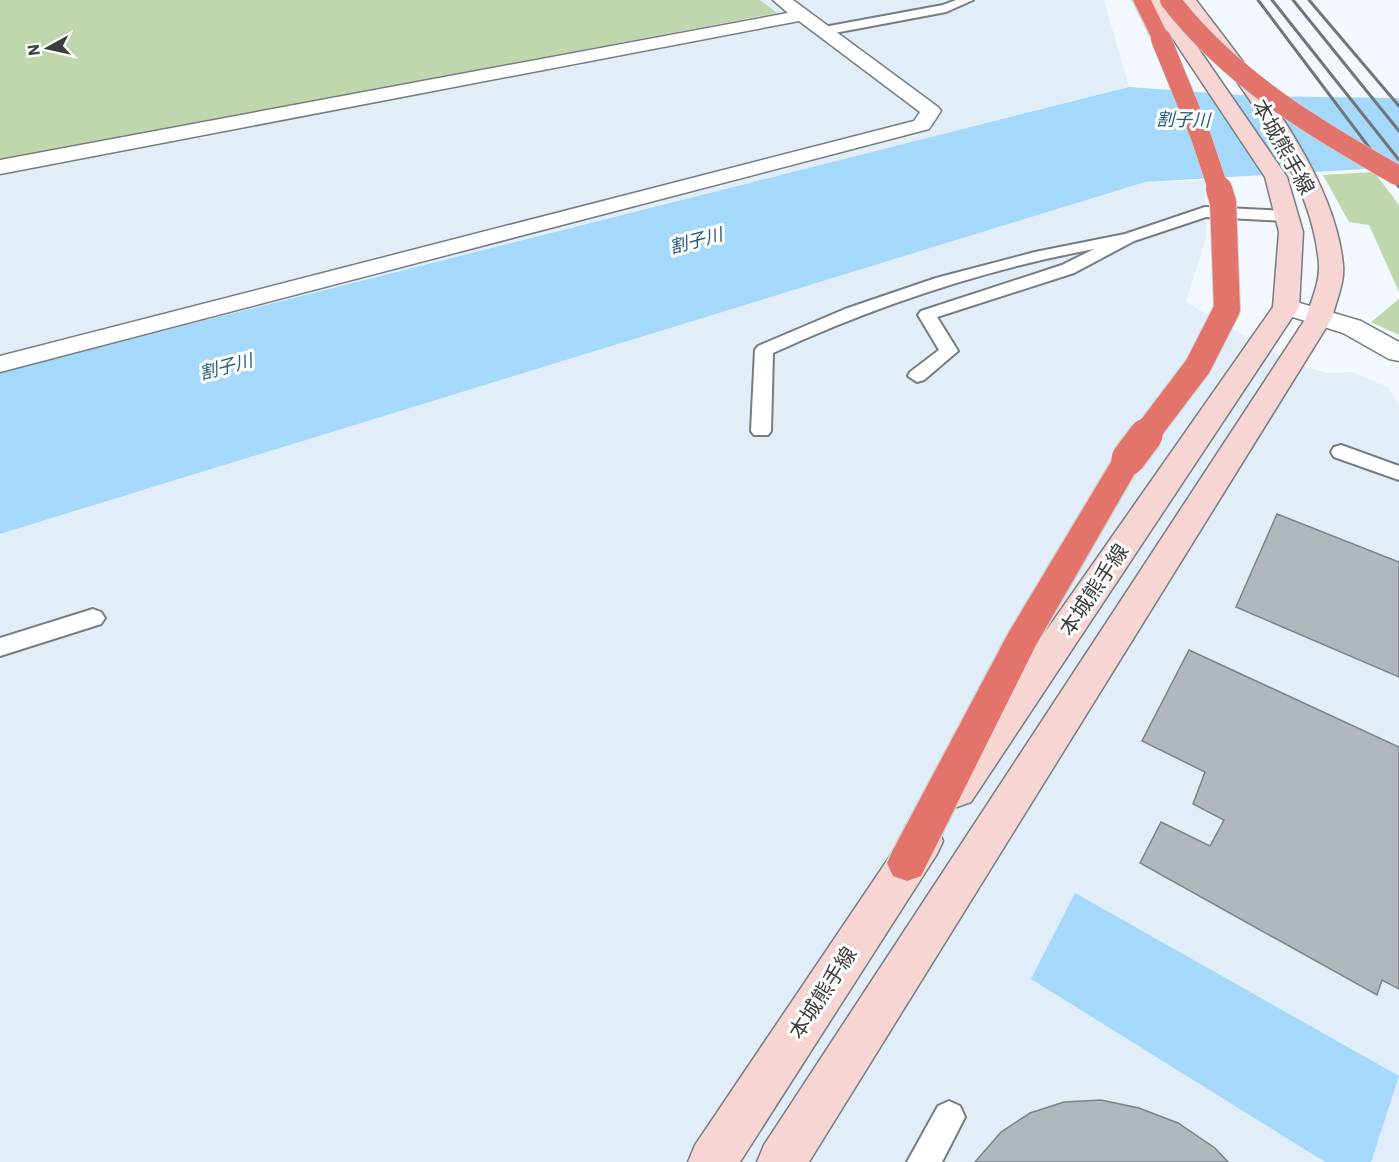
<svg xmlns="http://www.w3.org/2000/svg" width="1399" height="1162" font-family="'IBM Plex Sans','Noto Sans JP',sans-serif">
	<rect width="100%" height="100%" fill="#f2f8fe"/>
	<!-- built -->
	<g fill="#e1eef9">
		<path d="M 0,0 L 1104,0 L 1129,87 L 0,372 Z"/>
		<path d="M 1205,180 L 1206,238 L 1186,302 L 1292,363 L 1327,373 L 1352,372 L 1388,387 L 1399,405 L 1399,1162 L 0,1162 L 0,534 L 1145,182 Z"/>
	</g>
	<!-- green -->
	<g fill="#bed7ac">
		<path d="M 0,0 L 760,0 L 777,13 L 0,160 Z"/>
		<path d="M 1374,172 L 1399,205 L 1399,292 L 1369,225 L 1349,222 L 1323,175 Z"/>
		<path d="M 1399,299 L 1399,335 L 1371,322 Z"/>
	</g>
	<!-- water -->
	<g fill="#a5d9fc">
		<path d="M 1129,87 L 1254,96 L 1399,98 L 1399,167 L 1145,182 L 0,534 L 0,372 Z"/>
		<path d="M 1075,893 L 1399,1076 L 1371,1162 L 1325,1162 L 1031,979 Z"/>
	</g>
	<!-- building -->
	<g fill="#b1b8bd" stroke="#7d8388" stroke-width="1.5">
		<path d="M 1277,514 L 1399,562 L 1399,677 L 1236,607 Z"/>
		<path d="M 1189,650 L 1399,747 L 1399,989 L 1382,980 L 1377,995 L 1140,863 L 1161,822 L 1210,846 L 1224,820 L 1193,804 L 1205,772 L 1142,741 Z"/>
		<path d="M 1101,1100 L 1139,1108 L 1178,1123 L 1215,1148 L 1228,1162 L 975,1162 L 1001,1132 L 1030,1113 L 1064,1102 Z"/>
	</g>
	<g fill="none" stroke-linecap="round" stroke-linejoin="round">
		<!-- service casing -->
		<g stroke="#767c80" stroke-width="4">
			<g id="service">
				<path d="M 956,0 L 973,0 L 946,12 L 824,35 L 818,31 L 824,27 L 943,5 Z"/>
				<path d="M 1205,207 L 1287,211 L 1295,216 L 1287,221 L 1206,217 L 1134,241 L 1074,273 L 937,317 L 958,351 L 924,380 L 917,382 L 908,376 L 910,372 L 939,350 L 918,315 L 921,311 L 1062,265 L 1094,249 C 982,270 876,306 773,353 L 771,431 L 768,435 L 754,435 L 751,431 L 755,350 L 758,346 L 845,309 L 936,278 L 1035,252 L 1125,234 Z"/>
				<path d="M 1341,445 L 1399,466 L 1399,480 L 1334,457 L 1331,452 L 1334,447 Z"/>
				<path d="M 93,609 L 101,612 L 105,618 L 101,624 L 0,656 L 0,638 Z"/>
				<path d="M 949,1101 L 960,1106 L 965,1117 L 942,1162 L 907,1162 L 938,1106 Z"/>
			</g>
		</g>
		<!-- minor casing -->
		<g stroke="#767c80" stroke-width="3">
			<g id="minor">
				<path d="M 773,0 L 793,0 L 938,107 L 941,111 L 929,129 L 0,372 L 0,356 L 914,121 L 920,112 L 799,21 L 0,174 L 0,160 L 788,13 Z"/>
				<path d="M 1286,299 L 1361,321 L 1399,342 L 1399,361 L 1389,359 L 1343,333 L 1277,312 L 1273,307 L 1277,302 Z"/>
			</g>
		</g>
		<!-- secondary casing -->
		<g stroke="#767c80" stroke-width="3">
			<g id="secondary">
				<path d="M 1147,0 L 1165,0 L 1287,177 L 1303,232 L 1299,307 L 971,802 L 957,807 L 943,802 L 938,790 L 943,778 L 1273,307 L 1279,232 L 1265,177 Z"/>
				<path d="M 1178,0 L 1196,0 C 1250,72 1335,173 1343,265 C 1345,282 1336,301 1332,318 L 809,1162 L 757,1162 L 764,1145 L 1306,318 C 1311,301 1320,282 1319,265 C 1312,168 1231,76 1178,0 Z"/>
				<path d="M 923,823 L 937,828 L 943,841 L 937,854 L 740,1162 L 688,1162 L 695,1145 L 909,828 Z"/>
			</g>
		</g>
		<!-- motorway casing -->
		<g stroke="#d4d4d5" stroke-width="3">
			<g id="motorway">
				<path d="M 1133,0 L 1151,0 L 1170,39 L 1168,43 L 1154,43 Z"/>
				<path d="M 1128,449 L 1139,452 L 1143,459 L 1036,645 L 921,876 L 907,881 L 893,876 L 887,863 L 893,850 L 1009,632 L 1117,452 Z"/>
			</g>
		</g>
		<!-- service -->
		<use href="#service" fill="#fff" fill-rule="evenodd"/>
		<!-- minor -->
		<use href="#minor" fill="#fff" fill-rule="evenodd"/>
		<!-- secondary -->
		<use href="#secondary" fill="#f6d5d3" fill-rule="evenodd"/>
		<!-- motorway -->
		<use href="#motorway" fill="#e2746c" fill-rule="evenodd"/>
		<!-- rail -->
		<g stroke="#727578" stroke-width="3">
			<path d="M 1258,0 L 1399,187"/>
			<path d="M 1272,0 L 1399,160"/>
			<path d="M 1293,0 L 1399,131"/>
			<path d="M 1309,0 L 1399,106"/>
		</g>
		<!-- motorway-bridge-far2 casing -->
		<g stroke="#d4d4d5" stroke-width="21" stroke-linecap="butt">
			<g id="motorway-bridge-far2">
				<path d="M 1170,0 C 1230,78 1312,127 1397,175"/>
				<path d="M 1161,39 L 1201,137 L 1219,191"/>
			</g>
		</g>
		<!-- motorway-bridge-far1 casing -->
		<g stroke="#d4d4d5" stroke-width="28" stroke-linecap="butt">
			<path id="motorway-bridge-far1" d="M 1145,436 L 1198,366 L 1227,309 L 1223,202 L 1219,189"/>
		</g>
		<!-- motorway-bridge casing -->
		<g stroke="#d4d4d5" stroke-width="36" stroke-linecap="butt">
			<path id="motorway-bridge" d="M 1128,459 L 1146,435"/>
		</g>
		<!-- motorway-bridge-far2 -->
		<use href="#motorway-bridge-far2" stroke="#e2746c" stroke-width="20"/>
		<!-- motorway-bridge-far1 -->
		<use href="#motorway-bridge-far1" stroke="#e2746c" stroke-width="26"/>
		<!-- motorway-bridge -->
		<use href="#motorway-bridge" stroke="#e2746c" stroke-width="33"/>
	</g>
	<g text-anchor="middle" stroke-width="6" stroke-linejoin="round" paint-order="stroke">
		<!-- far-water labels -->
		<g font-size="18" font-style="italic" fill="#215b7e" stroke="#fff">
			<text transform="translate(1183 120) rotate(1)" y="6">割子川</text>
			<text transform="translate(696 241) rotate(-15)" y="6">割子川</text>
			<text transform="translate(226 367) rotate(-15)" y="6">割子川</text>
		</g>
		<!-- street labels -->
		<g font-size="21" fill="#3b3d3f" stroke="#fff">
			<text transform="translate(1283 147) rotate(61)" y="7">本城熊手線</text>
			<text transform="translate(1094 590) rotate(-56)" y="7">本城熊手線</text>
			<text transform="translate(823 993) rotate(-57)" y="7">本城熊手線</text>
		</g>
	</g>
	<!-- north arrow -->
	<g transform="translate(48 48) rotate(262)" stroke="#ffffff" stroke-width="4.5" paint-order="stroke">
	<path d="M0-4.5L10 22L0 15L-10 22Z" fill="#3b3d3f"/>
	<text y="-9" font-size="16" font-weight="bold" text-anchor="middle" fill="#3b3d3f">N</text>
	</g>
</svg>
